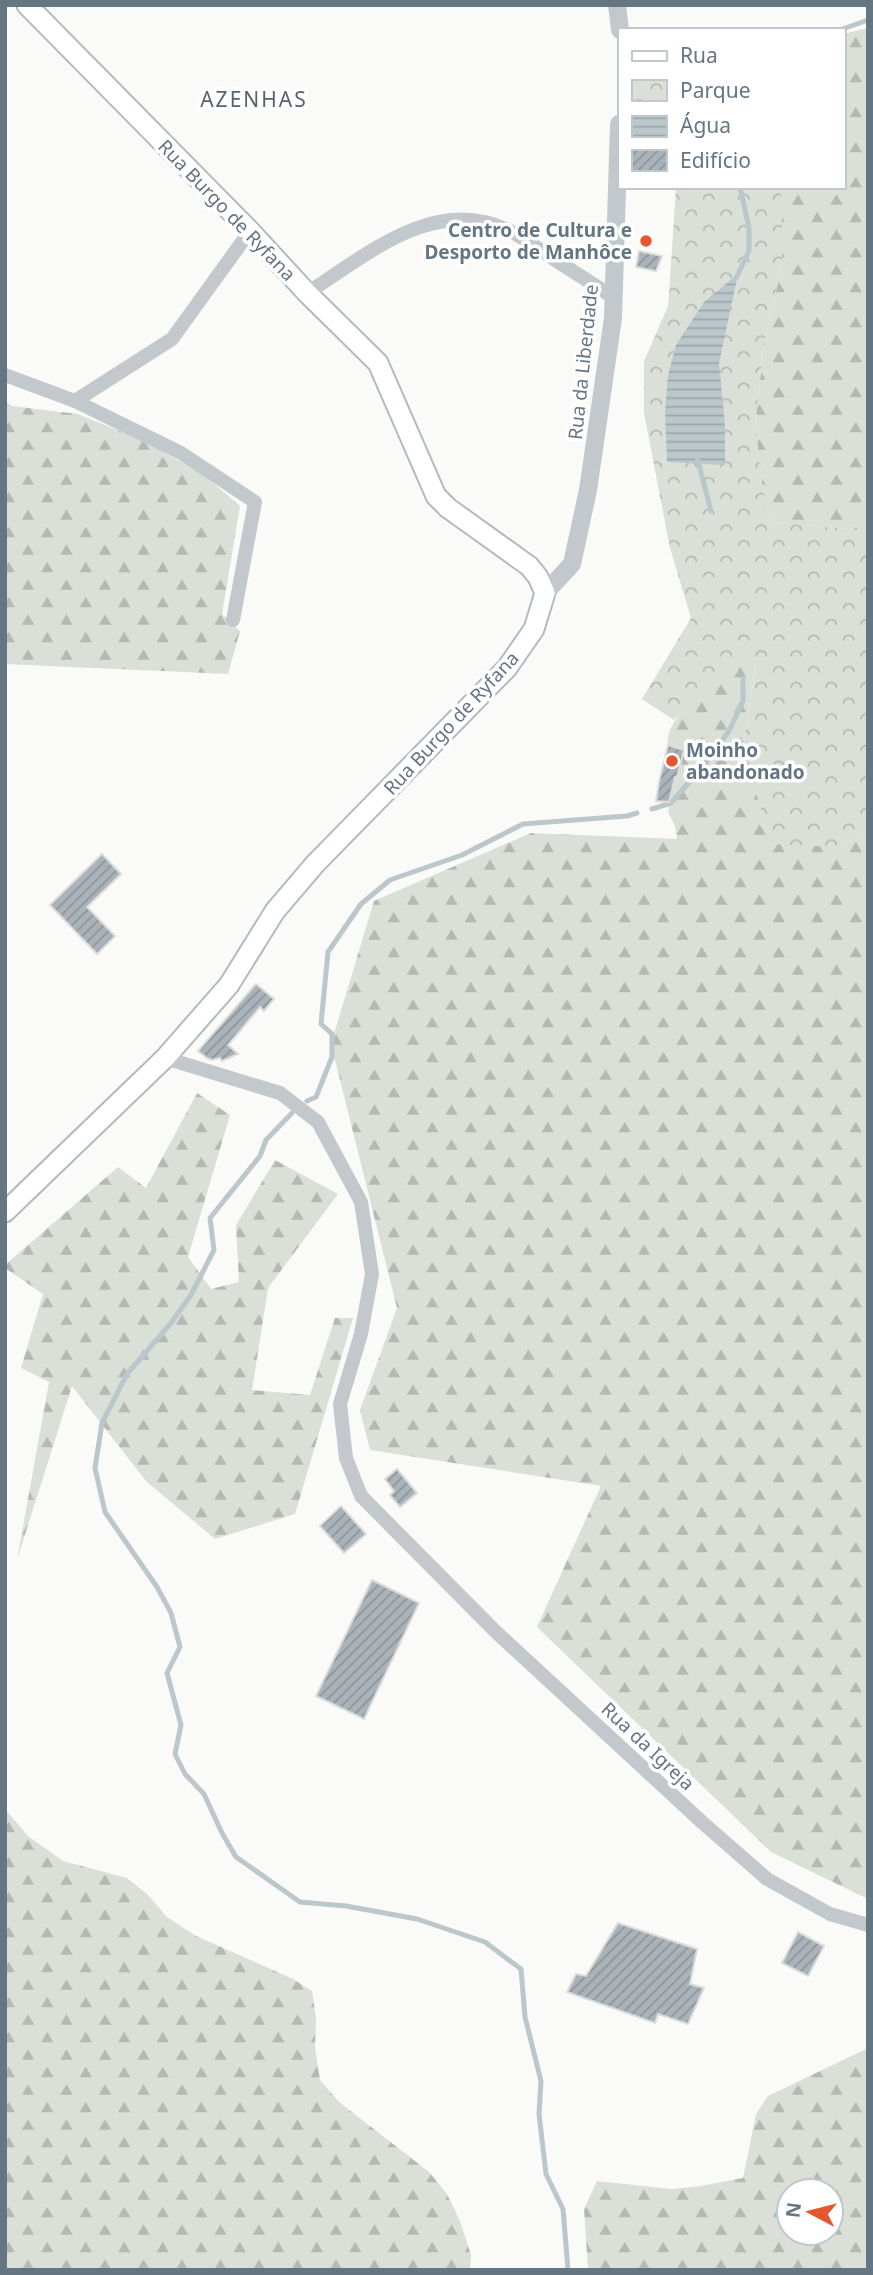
<svg xmlns="http://www.w3.org/2000/svg" width="873" height="2275" font-family="'Noto Sans',sans-serif">
	<defs>
		<pattern id="forest-firs" width="22" height="20" patternUnits="userSpaceOnUse" patternTransform="scale(1.75)"><rect width="22" height="20" fill="#dadfd7"/><path d="M5 1l3.5 6h-7zM16 11l3.5 6h-7z" fill="#b4b9b4"/></pattern>
		<pattern id="park-crowns" width="20" height="18" patternUnits="userSpaceOnUse" patternTransform="scale(1.75)"><rect width="20" height="18" fill="#dadfd7"/><path d="M2 6a3 3 0 1 1 6 0M12 15a3 3 0 1 1 6 0" fill="none" stroke="#b4b9b4"/></pattern>
		<pattern id="water-rules" width="6" height="5" patternUnits="userSpaceOnUse" patternTransform="scale(1.75)"><rect width="6" height="5" fill="#bbc7cb"/><path d="M0 2.5h6" fill="none" stroke="#9ca6aa"/></pattern>
		<pattern id="building-hatch" width="6" height="6" patternUnits="userSpaceOnUse" patternTransform="scale(1.75)"><rect width="6" height="6" fill="#aab3b9"/><path d="M-1 1l2-2M0 6l6-6M5 7l2-2" fill="none" stroke="#8e969c"/></pattern>
	</defs>
	<rect width="100%" height="100%" fill="#fafaf8"/>
	<!-- forest -->
	<g fill="url(#forest-firs)" fill-rule="evenodd">
		<path d="M 868,28 L 868,531 L 771,522 L 762,483 L 755,426 L 764,343 L 782,265 L 782,198 L 779,187 L 843,187 L 843,34 Z"/>
		<path d="M 5,401 L 12,406 L 78,414 L 142,440 L 204,475 L 240,506 L 222,614 L 240,631 L 228,674 L 5,664 Z"/>
		<path d="M 728,661 L 756,663 L 743,747 L 838,847 L 868,832 L 868,1899 L 771,1852 L 537,1627 L 601,1486 L 370,1450 L 360,1410 L 397,1308 L 331,1044 L 374,901 L 531,833 L 677,839 L 675,826 L 668,812 L 672,788 L 684,750 L 668,745 C 663,721 711,679 728,661 Z"/>
		<path d="M 197,1093 L 230,1115 L 188,1257 L 211,1289 L 239,1282 L 236,1225 L 275,1160 L 338,1194 L 268,1288 L 252,1390 L 310,1395 L 335,1318 L 353,1318 L 295,1514 L 215,1539 L 146,1481 L 72,1386 L 17,1560 L 49,1382 L 21,1368 L 43,1294 L 5,1268 L 5,1265 L 118,1167 L 146,1188 Z"/>
		<path d="M 5,1809 L 28,1836 L 63,1861 L 127,1878 L 148,1895 L 167,1917 L 196,1936 L 293,1979 L 312,1991 L 316,2018 L 315,2048 L 320,2080 L 339,2102 L 429,2172 L 447,2194 L 460,2221 L 471,2255 L 470,2270 L 5,2270 Z"/>
		<path d="M 868,2048 L 868,2270 L 588,2270 L 584,2209 L 597,2181 L 672,2189 L 701,2186 L 743,2178 L 756,2114 L 768,2096 ZM 831,2191 L 831,2233 L 789,2233 L 789,2191 Z"/>
	</g>
	<!-- park -->
	<path fill="url(#park-crowns)" d="M 676,187 L 779,187 L 782,198 L 782,265 L 764,343 L 755,425 L 762,483 L 771,522 L 868,531 L 868,832 L 838,847 L 771,844 L 743,747 L 756,664 L 728,661 L 674,720 L 642,699 L 691,618 L 670,548 L 644,413 L 644,361 L 668,306 L 669,295 Z"/>
	<!-- water -->
	<path fill="url(#water-rules)" d="M 738,274 L 719,363 L 725,425 L 725,465 L 667,462 L 665,412 L 668,375 L 676,345 L 704,302 Z"/>
	<g fill="none" stroke-linecap="round" stroke-linejoin="round">
		<!-- stream -->
		<g stroke="#bbc7cb" stroke-width="5">
			<path d="M 840,30 L 868,20"/>
			<path d="M 736,278 L 749,251 L 749,228 L 740,187"/>
			<path d="M 697,457 L 711,511"/>
			<path d="M 652,809 L 671,803 L 705,764 L 729,731 L 743,701 L 743,678"/>
			<path d="M 307,1101 L 316,1097 L 332,1057 L 332,1034 L 321,1024 L 328,952 L 361,904 L 390,880 L 462,855 L 523,824 L 627,816 L 637,813"/>
			<path d="M 292,1113 L 266,1140 L 260,1156 L 210,1218 L 214,1250 L 191,1295 L 171,1323 L 127,1374 L 102,1423 L 95,1468 L 105,1512 L 157,1587 L 171,1613 L 180,1647 L 167,1673 L 181,1725 L 175,1754 L 185,1774 L 204,1794 L 222,1833 L 236,1857 L 300,1902 L 346,1906 L 417,1919 L 485,1942 L 521,1969 L 525,2017 L 541,2081 L 539,2114 L 546,2174 L 563,2209 L 568,2270"/>
		</g>
	</g>
	<!-- building -->
	<g fill="url(#building-hatch)" stroke="#dcdcda" stroke-width="2">
		<path d="M 639,251 L 662,256 L 656,271 L 636,267 Z"/>
		<path d="M 668,745 L 684,750 L 677,777 L 675,777 L 669,802 L 656,801 L 659,782 Z"/>
		<path d="M 102,854 L 121,874 L 87,907 L 115,936 L 97,954 L 50,905 Z"/>
		<path d="M 256,984 L 274,999 L 264,1011 L 260,1007 L 228,1045 L 238,1054 L 222,1061 L 220,1058 L 212,1060 L 207,1058 L 198,1051 Z"/>
		<path d="M 397,1469 L 417,1493 L 400,1507 L 390,1495 L 394,1491 L 385,1479 Z"/>
		<path d="M 341,1506 L 366,1534 L 344,1553 L 320,1526 Z"/>
		<path d="M 372,1580 L 419,1603 L 364,1719 L 316,1696 Z"/>
		<path d="M 618,1923 L 697,1949 L 690,1984 L 704,1988 L 688,2024 L 658,2014 L 655,2023 L 567,1992 L 576,1974 L 586,1976 Z"/>
		<path d="M 798,1932 L 824,1946 L 808,1976 L 782,1963 Z"/>
	</g>
	<g fill="none" stroke-linecap="round" stroke-linejoin="round">
		<!-- secondary casing -->
		<g stroke="#b3babf" stroke-width="23">
			<path id="secondary" d="M 5,1212 L 165,1058 L 229,985 L 275,911 L 315,864 L 507,668 L 534,629 L 545,593 L 538,577 L 529,566 L 448,508 L 436,496 L 378,363 L 307,293 L 250,231 L 27,5"/>
		</g>
		<!-- minor -->
		<g stroke="#c3c8cc" stroke-width="14">
			<path d="M 307,293 C 367,255 435,194 510,231 C 522,237 534,246 546,254 C 568,268 591,283 613,297"/>
			<path d="M 5,375 L 75,401 L 172,339 L 250,231"/>
			<path d="M 75,401 L 181,453 L 255,502 L 233,620"/>
			<path d="M 165,1058 L 280,1093 L 318,1122 L 361,1202 L 372,1274 L 361,1334 L 340,1404 L 346,1458 L 361,1496 L 496,1632 L 703,1823 L 767,1879 L 830,1914 L 868,1925"/>
		</g>
		<!-- tertiary -->
		<g stroke="#c3c8cc" stroke-width="18">
			<path d="M 617,5 L 620,30"/>
			<path d="M 545,593 L 572,564 L 588,490 L 613,318 L 619,124"/>
		</g>
		<!-- secondary -->
		<use href="#secondary" stroke="#fff" stroke-width="19"/>
	</g>
	<!-- markers -->
	<g fill="#e4572e" stroke="#fff" stroke-width="2.5">
		<circle cx="646" cy="241" r="7"/>
		<circle cx="672" cy="761" r="7"/>
	</g>
	<g text-anchor="middle" stroke-width="7" stroke-linejoin="round" paint-order="stroke">
		<!-- street labels -->
		<g font-size="19" fill="#657683" stroke="#fff">
			<text transform="translate(227 210) rotate(46)" y="7">Rua Burgo de Ryfana</text>
			<text transform="translate(583 362) rotate(-84)" y="7">Rua da Liberdade</text>
			<text transform="translate(451 723) rotate(-47)" y="7">Rua Burgo de Ryfana</text>
			<text transform="translate(648 1746) rotate(43)" y="7">Rua da Igreja</text>
		</g>
		<!-- poi labels -->
		<g font-size="19" font-weight="bold" fill="#657683" stroke="#fff" text-anchor="end">
			<text x="632" y="237">Centro de Cultura e<tspan x="632" dy="22">Desporto de Manhôce</tspan></text>
			<text x="686" y="757" text-anchor="start">Moinho<tspan x="686" dy="22">abandonado</tspan></text>
		</g>
		<!-- neighbourhood labels -->
		<g font-size="21" letter-spacing="2" fill="#57646e" stroke="#fff">
			<text x="254" y="107">AZENHAS</text>
		</g>
	</g>
	<!-- border -->
	<rect width="873" height="2275" fill="none" stroke="#657683" stroke-width="14"/>
	<!-- legend -->
	<rect x="618" y="28" width="228" height="161" fill="#ffffff" stroke="#c1c8cd" stroke-width="2"/>
	<rect x="632" y="51" width="35" height="10" fill="#ffffff" stroke="#c1c8cd" stroke-width="2"/>
	<text x="680" y="63" font-size="21" fill="#657683">Rua</text>
	<rect x="632" y="80" width="35" height="21" fill="url(#park-crowns)" stroke="#c1c8cd" stroke-width="2"/>
	<text x="680" y="98" font-size="21" fill="#657683">Parque</text>
	<rect x="632" y="116" width="35" height="21" fill="url(#water-rules)" stroke="#c1c8cd" stroke-width="2"/>
	<text x="680" y="133" font-size="21" fill="#657683">Água</text>
	<rect x="632" y="150" width="35" height="21" fill="url(#building-hatch)" stroke="#c1c8cd" stroke-width="2"/>
	<text x="680" y="168" font-size="21" fill="#657683">Edifício</text>
	<!-- north arrow -->
	<g transform="translate(810 2212) rotate(277)"><circle r="33" fill="#ffffff" stroke="#c1c8cd" stroke-width="2"/>
	<path d="M0-5L12 26L0 18L-12 26Z" fill="#e4572e"/>
	<text y="-10" font-size="19" font-weight="bold" text-anchor="middle" fill="#657683">N</text>
	</g>
</svg>
